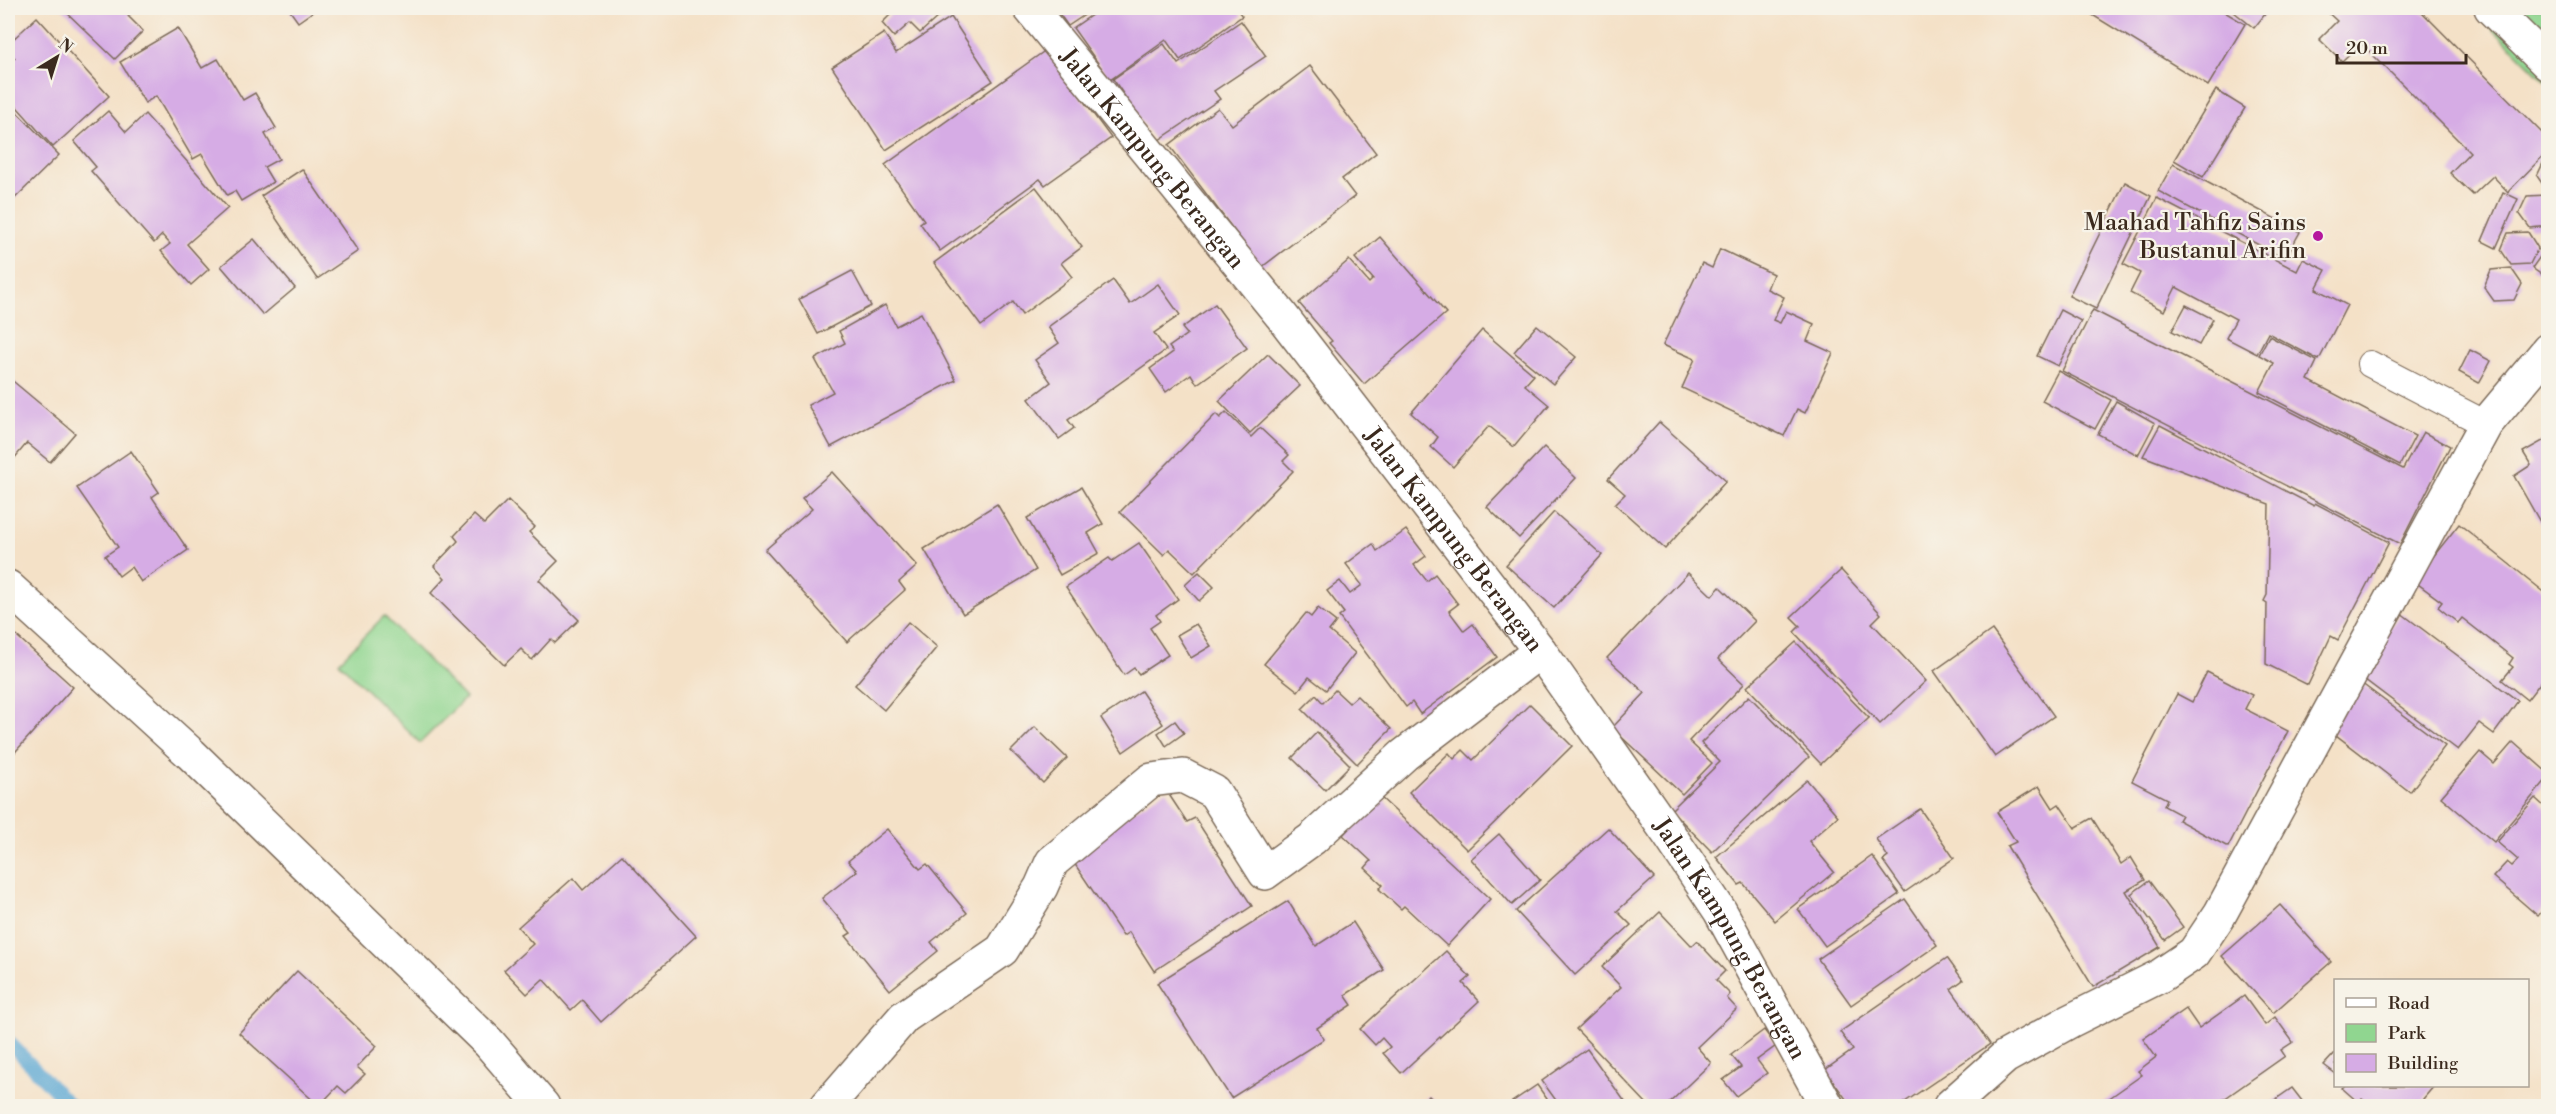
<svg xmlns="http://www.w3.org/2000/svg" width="2556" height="1114" font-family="'Libre Bodoni',serif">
	<rect width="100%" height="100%" fill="#f7f3e8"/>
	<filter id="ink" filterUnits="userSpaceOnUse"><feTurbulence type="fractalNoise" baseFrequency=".0167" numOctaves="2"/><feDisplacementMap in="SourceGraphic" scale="12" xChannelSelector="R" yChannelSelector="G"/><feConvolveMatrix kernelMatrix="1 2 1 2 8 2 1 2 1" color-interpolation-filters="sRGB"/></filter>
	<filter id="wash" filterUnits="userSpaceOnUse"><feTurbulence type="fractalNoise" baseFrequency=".008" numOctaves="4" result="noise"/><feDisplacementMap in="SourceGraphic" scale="24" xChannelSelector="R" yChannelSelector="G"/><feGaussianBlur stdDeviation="1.35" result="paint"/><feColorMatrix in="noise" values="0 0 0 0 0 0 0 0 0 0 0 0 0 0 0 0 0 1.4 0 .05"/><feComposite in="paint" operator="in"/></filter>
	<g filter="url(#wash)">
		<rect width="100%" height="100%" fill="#f4e1c7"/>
		<!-- green -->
		<g fill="#90d690" stroke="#668057" stroke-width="1.5">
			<path d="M 2472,8 L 2548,8 L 2548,84 Z"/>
			<path d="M 384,616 L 465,698 L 420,743 L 339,662 Z"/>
		</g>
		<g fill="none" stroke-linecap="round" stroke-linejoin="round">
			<!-- stream -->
			<path stroke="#5ba7d3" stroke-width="14" d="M 8,1041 L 70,1106"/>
		</g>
		<g id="blocks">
			<!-- building -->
			<g fill="#d6ace5">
				<path d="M 62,8 L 137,8 L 128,16 L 143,31 L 115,59 Z"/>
				<path d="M 288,8 L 318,8 L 298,22 Z"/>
				<path d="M 897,8 L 948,8 L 920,33 L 910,23 L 894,37 L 882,23 Z"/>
				<path d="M 1055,8 L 1095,8 L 1068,26 Z"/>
				<path d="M 1102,8 L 1236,8 L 1242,16 L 1180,60 L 1166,40 L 1110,80 L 1073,28 Z"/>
				<path d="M 2081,8 L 2218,8 L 2245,24 L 2208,86 Z"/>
				<path d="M 2229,8 L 2270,8 L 2254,28 Z"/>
				<path d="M 2323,8 L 2418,8 L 2548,139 L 2548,151 L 2508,192 L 2493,176 L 2473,195 L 2450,173 L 2470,152 L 2361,43 L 2342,61 L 2319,39 L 2337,21 Z"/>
				<path d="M 37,17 L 109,96 L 53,147 L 8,97 L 8,65 L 15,58 L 8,51 L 8,44 Z"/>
				<path d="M 951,17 L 993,81 L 886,150 L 832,67 L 884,33 L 896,53 Z"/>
				<path d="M 1241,21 L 1266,56 L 1214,91 L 1220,99 L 1156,142 L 1113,79 L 1164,44 L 1178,64 Z"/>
				<path d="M 178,28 L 202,68 L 218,59 L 243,100 L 255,93 L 276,128 L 265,134 L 279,159 L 264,167 L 273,182 L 241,201 L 235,191 L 227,195 L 202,154 L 193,159 L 156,96 L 145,103 L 120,62 Z"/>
				<path d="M 1046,50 L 1111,138 L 1045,185 L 1040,179 L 940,251 L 920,223 L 924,220 L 885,165 Z"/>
				<path d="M 1310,66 L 1376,153 L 1342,179 L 1355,196 L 1262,267 L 1169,145 L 1218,108 L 1232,125 Z"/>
				<path d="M 2216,90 L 2245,108 L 2203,177 L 2174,160 Z"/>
				<path d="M 8,103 L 59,155 L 8,205 Z"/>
				<path d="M 108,111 L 126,132 L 145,114 L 228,208 L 187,244 L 209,269 L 191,285 L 161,251 L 170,244 L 162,235 L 154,243 L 91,171 L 96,167 L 74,141 Z"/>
				<path d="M 2545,159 L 2548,159 L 2548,192 L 2537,176 Z"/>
				<path d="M 2173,164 L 2300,232 L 2285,259 L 2158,191 Z"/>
				<path d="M 302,169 L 358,251 L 317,279 L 261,196 Z"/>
				<path d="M 2125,182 L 2151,196 L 2096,309 L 2069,296 Z"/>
				<path d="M 1036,187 L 1082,247 L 1061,263 L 1072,277 L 1022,315 L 1013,302 L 981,326 L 934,263 Z"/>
				<path d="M 2503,192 L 2518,199 L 2496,248 L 2482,241 Z"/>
				<path d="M 2547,195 L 2548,226 L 2530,228 L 2519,213 L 2527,196 Z"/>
				<path d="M 2157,198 L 2297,271 L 2303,259 L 2326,270 L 2316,289 L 2347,305 L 2319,360 L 2268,333 L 2257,354 L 2226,338 L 2236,319 L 2176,287 L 2164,311 L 2130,293 L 2140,273 L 2123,264 Z"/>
				<path d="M 2528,232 L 2538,248 L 2530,264 L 2511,265 L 2501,250 L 2508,233 Z"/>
				<path d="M 1380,237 L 1446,313 L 1364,384 L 1329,343 L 1332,341 L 1299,303 L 1349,260 L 1369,283 L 1373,279 L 1355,258 Z"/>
				<path d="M 254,239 L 295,288 L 263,315 L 221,266 Z"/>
				<path d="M 1720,249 L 1773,274 L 1767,289 L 1784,297 L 1773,320 L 1780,323 L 1786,311 L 1814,324 L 1807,341 L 1833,353 L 1805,413 L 1797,409 L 1784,436 L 1682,388 L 1695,359 L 1663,345 L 1702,263 L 1712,268 Z"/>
				<path d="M 2544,251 L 2548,254 L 2548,279 L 2532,268 Z"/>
				<path d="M 2511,268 L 2522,284 L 2514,300 L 2494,301 L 2484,287 L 2491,270 Z"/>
				<path d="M 852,271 L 871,306 L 818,334 L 799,299 Z"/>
				<path d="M 1113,280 L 1130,304 L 1158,284 L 1180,315 L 1154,333 L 1166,350 L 1068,420 L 1074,428 L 1059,439 L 1029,399 L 1051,382 L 1035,360 L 1059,343 L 1048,327 Z"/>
				<path d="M 1215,304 L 1247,348 L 1197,384 L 1191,374 L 1166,392 L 1150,369 L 1173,352 L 1169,347 L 1187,334 L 1182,328 Z"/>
				<path d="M 885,305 L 896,326 L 921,313 L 956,380 L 831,447 L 808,405 L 833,392 L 815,359 L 845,343 L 839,331 Z"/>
				<path d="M 2186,305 L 2213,319 L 2199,345 L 2172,331 Z"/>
				<path d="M 2060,310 L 2081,321 L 2058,366 L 2037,356 Z"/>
				<path d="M 2093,310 L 2403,469 L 2423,432 L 2450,446 L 2400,544 L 2062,371 Z"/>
				<path d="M 1537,325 L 1576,357 L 1553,384 L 1514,352 Z"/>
				<path d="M 1482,330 L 1534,375 L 1525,385 L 1549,405 L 1514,447 L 1489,426 L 1453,467 L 1431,447 L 1438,437 L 1411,413 Z"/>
				<path d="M 2269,336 L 2317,361 L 2308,380 L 2415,436 L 2400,465 L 2259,392 L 2274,363 L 2259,355 Z"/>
				<path d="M 2470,350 L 2491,361 L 2479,383 L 2459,372 Z"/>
				<path d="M 1268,354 L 1300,386 L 1250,433 L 1219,401 Z"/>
				<path d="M 2058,371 L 2111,400 L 2095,429 L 2042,401 Z"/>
				<path d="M 8,377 L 75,433 L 50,462 L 27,443 L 8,466 Z"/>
				<path d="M 2116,401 L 2155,423 L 2138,455 L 2098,434 Z"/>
				<path d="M 1226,412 L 1251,437 L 1260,428 L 1289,455 L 1283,461 L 1293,471 L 1194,573 L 1169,549 L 1164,555 L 1120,512 L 1216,414 L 1220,418 Z"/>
				<path d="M 1659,422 L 1726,481 L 1665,549 L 1615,504 L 1625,494 L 1608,479 Z"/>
				<path d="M 2160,425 L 2314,506 L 2315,503 L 2389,542 L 2338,640 L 2331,636 L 2308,685 L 2266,664 L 2267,603 L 2264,601 L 2267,595 L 2269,504 L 2143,456 Z"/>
				<path d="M 2548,438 L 2548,536 L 2514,476 L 2531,465 L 2523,452 Z"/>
				<path d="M 1544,447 L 1576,478 L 1519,538 L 1487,507 Z"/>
				<path d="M 131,451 L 159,492 L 152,497 L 188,550 L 141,582 L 131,567 L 119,576 L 105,556 L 118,547 L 77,488 Z"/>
				<path d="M 832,472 L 917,566 L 899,582 L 905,590 L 847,642 L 765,550 L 812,509 L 802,498 Z"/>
				<path d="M 1081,487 L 1103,524 L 1088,533 L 1099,553 L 1060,575 L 1027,518 Z"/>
				<path d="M 508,500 L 535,527 L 529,532 L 558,561 L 539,580 L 579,620 L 555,643 L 551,639 L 532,660 L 521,649 L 504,665 L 431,593 L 445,578 L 434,566 L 458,541 L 454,536 L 474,515 L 484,524 Z"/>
				<path d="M 997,504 L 1036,570 L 963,614 L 924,549 Z"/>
				<path d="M 1554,512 L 1602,555 L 1554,608 L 1506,565 Z"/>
				<path d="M 2459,524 L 2548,595 L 2548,682 L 2544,678 L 2527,700 L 2502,680 L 2513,667 L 2509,664 L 2513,658 L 2462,618 L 2458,623 L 2438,607 L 2442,602 L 2414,581 Z"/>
				<path d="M 1406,530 L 1426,556 L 1414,565 L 1427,581 L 1435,574 L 1458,604 L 1449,611 L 1464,631 L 1473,624 L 1497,657 L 1420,714 L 1412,702 L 1406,707 L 1339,617 L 1344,613 L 1327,591 L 1340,581 L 1350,594 L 1362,585 L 1346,564 L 1373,544 L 1377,551 Z"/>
				<path d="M 1139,543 L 1178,599 L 1156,615 L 1160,621 L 1150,628 L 1168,655 L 1139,674 L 1134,668 L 1124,675 L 1066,587 L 1109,558 L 1112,561 Z"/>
				<path d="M 1841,570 L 1881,614 L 1872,623 L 1926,681 L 1880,724 L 1794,632 L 1800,626 L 1791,617 Z"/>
				<path d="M 1199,572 L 1214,587 L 1199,601 L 1185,585 Z"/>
				<path d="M 1688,573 L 1712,596 L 1720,587 L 1755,621 L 1718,659 L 1744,684 L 1689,741 L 1712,763 L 1682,794 L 1612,728 L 1645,693 L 1607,658 Z"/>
				<path d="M 1318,608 L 1336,622 L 1329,631 L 1355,653 L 1326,690 L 1309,677 L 1298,691 L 1264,664 L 1306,613 L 1311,617 Z"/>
				<path d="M 2401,613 L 2518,701 L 2494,734 L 2479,723 L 2458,750 L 2356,673 Z"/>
				<path d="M 908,622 L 937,647 L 884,710 L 855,685 Z"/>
				<path d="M 1196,624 L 1211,646 L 1191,658 L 1177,635 Z"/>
				<path d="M 8,628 L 73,687 L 8,760 Z"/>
				<path d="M 1992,630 L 2054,716 L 1995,757 L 1934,671 Z"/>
				<path d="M 1796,642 L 1869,718 L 1821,764 L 1747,687 Z"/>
				<path d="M 2207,672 L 2252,695 L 2245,709 L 2288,731 L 2228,847 L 2178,820 L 2181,815 L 2164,806 L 2167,799 L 2132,781 L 2177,694 L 2192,702 Z"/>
				<path d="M 2361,683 L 2445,746 L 2410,792 L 2327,728 Z"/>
				<path d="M 1335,690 L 1349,703 L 1357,696 L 1391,729 L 1357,764 L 1302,709 L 1316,695 L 1323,703 Z"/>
				<path d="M 1141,691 L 1163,724 L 1123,752 L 1101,718 Z"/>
				<path d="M 1749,696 L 1809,757 L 1712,852 L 1671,810 L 1720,762 L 1701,743 Z"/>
				<path d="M 1530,704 L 1572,746 L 1467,850 L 1409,792 L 1449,753 L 1454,759 L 1463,750 L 1473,760 Z"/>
				<path d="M 1175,721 L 1184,733 L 1166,746 L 1158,733 Z"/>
				<path d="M 1035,727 L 1067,758 L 1043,783 L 1011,751 Z"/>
				<path d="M 1317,732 L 1350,765 L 1325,790 L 1292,758 Z"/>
				<path d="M 2513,742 L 2548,773 L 2548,778 L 2494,842 L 2441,797 L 2480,752 L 2494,764 Z"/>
				<path d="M 1807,780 L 1838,816 L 1809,841 L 1834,872 L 1775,921 L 1743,883 L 1739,885 L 1716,857 Z"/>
				<path d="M 2039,786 L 2053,808 L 2059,804 L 2075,828 L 2092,818 L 2121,864 L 2131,857 L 2145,880 L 2126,891 L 2160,947 L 2093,987 L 2007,846 L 2016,842 L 1997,812 Z"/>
				<path d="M 1166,790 L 1187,822 L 1195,818 L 1252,906 L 1154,971 L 1129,932 L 1123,936 L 1068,854 Z"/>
				<path d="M 1379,796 L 1490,899 L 1447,946 L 1404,906 L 1401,909 L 1379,889 L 1383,885 L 1365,868 L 1371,861 L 1343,835 Z"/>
				<path d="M 2535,798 L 2548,810 L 2548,904 L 2538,916 L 2493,877 L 2507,862 L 2512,866 L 2518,860 L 2497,842 Z"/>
				<path d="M 1920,809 L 1954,858 L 1905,892 L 1883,861 L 1888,857 L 1876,839 Z"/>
				<path d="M 1608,828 L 1654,878 L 1617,911 L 1631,925 L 1575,975 L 1516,911 Z"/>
				<path d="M 887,829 L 920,869 L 927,864 L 967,913 L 931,942 L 938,951 L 890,990 L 846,936 L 851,933 L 822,898 L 857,871 L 848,861 Z"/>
				<path d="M 1499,834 L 1540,880 L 1512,905 L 1471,859 Z"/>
				<path d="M 622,855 L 696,936 L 601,1022 L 582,1000 L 571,1010 L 543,979 L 527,994 L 504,970 L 533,944 L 518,927 L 573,878 L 583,890 Z"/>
				<path d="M 1872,856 L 1899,894 L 1825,946 L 1798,909 Z"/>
				<path d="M 2149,881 L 2183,927 L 2165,940 L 2131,894 Z"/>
				<path d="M 1905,899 L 1937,945 L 1851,1005 L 1818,959 Z"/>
				<path d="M 1288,901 L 1316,946 L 1353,922 L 1384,970 L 1345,995 L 1352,1005 L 1317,1028 L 1324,1039 L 1231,1098 L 1157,983 Z"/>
				<path d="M 2280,905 L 2331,962 L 2273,1013 L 2222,956 Z"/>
				<path d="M 1660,912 L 1692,946 L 1697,941 L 1725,971 L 1716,980 L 1730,994 L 1727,998 L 1737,1009 L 1697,1047 L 1711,1063 L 1666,1106 L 1649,1106 L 1576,1029 L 1621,987 L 1602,967 Z"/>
				<path d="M 1446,951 L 1470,977 L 1463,983 L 1479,1001 L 1401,1073 L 1383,1053 L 1390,1047 L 1382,1038 L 1375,1045 L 1360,1029 Z"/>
				<path d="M 1947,958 L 1963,980 L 1951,989 L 1990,1044 L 1899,1106 L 1851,1106 L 1825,1070 L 1853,1050 L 1840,1032 Z"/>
				<path d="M 297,971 L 377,1046 L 357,1067 L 365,1074 L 346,1093 L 338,1086 L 319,1106 L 239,1033 Z"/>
				<path d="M 2244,996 L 2265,1025 L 2275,1017 L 2293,1042 L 2281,1050 L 2285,1056 L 2214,1106 L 2103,1106 L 2101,1104 L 2142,1075 L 2138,1071 L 2156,1057 L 2143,1039 L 2186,1009 L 2199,1028 Z"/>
				<path d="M 1764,1030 L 1776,1046 L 1757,1060 L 1767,1073 L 1736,1096 L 1723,1080 L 1741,1067 L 1731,1055 Z"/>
				<path d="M 1587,1049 L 1628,1106 L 1560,1106 L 1542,1081 Z"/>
				<path d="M 2336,1052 L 2336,1074 L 2324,1065 Z"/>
				<path d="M 1537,1085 L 1552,1106 L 1510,1106 L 1509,1104 Z"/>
				<path d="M 2344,1086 L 2434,1086 L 2423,1099 L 2427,1102 L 2424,1106 L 2372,1106 L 2362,1099 L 2359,1103 L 2342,1088 Z"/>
				<path d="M 2292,1088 L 2306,1106 L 2266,1106 Z"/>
				<path d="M 1429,1096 L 1439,1106 L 1418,1106 Z"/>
			</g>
		</g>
	</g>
	<g filter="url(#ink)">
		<use href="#blocks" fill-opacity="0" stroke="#7c6a59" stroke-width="1.5"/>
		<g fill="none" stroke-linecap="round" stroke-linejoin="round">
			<!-- service casing -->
			<g stroke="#7c6a59" stroke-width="28">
				<path id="service" d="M 2370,364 L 2486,424"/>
			</g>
			<!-- minor casing -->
			<g stroke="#7c6a59" stroke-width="36">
				<g id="minor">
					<path id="s1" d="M 1030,8 L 1281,315 L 1540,651 L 1670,836 L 1720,911 L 1827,1106"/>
					<path d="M 2491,8 L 2548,64"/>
					<path d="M 8,587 L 191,754 L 489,1043 L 543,1106"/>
					<path d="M 827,1106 L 904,1017 L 1002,950 L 1041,887 L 1052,862 L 1151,780 L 1183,776 L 1214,792 L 1265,873 L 1312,839 L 1404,755 L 1540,651"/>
					<path d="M 1950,1106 L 2005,1057 L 2070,1021 L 2160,976 L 2194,953 L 2220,914 L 2486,424 L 2548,350"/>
				</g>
			</g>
			<!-- service -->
			<use href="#service" stroke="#fff" stroke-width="26"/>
			<!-- minor -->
			<use href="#minor" stroke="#fff" stroke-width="33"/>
		</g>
	</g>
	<!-- markers -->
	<circle fill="#b5179e" stroke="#f7f3e8" stroke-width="2" cx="2318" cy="236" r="6"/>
	<g text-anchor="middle" stroke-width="4.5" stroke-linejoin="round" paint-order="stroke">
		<!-- street labels -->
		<g font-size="24" fill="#3b2a1e" stroke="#f7f3e8">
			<text dy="8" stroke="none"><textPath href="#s1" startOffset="194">Jalan Kampung Berangan</textPath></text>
			<text dy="8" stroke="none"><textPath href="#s1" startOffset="680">Jalan Kampung Berangan</textPath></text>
			<text dy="8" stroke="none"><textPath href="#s1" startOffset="1166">Jalan Kampung Berangan</textPath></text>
		</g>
		<!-- poi labels -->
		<g font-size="24" fill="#3b2a1e" stroke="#f7f3e8" text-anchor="end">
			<text x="2306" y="230">Maahad Tahfiz Sains<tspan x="2306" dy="28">Bustanul Arifin</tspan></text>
		</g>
	</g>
	<!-- margin -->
	<rect width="2556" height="1114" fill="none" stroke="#f7f3e8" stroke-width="30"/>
	<!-- legend -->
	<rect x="2334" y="979" width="195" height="108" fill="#f7f3e8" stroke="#aca397" stroke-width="1.5"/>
	<rect x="2346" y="998" width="30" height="9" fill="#ffffff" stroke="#aca397" stroke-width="1.5"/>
	<text x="2388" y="1009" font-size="18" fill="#3b2a1e">Road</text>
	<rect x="2346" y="1024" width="30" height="18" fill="#90d690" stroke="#aca397" stroke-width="1.5"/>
	<text x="2388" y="1039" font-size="18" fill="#3b2a1e">Park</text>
	<rect x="2346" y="1054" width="30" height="18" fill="#d6ace5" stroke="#aca397" stroke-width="1.5"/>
	<text x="2388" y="1069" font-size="18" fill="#3b2a1e">Building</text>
	<!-- north arrow -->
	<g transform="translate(57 57) rotate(38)" stroke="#f7f3e8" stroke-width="4.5" paint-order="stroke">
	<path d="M0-4.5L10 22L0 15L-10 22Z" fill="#3b2a1e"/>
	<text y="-9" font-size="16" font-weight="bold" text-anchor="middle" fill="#3b2a1e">N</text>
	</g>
	<!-- scale -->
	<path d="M2337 54v9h129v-9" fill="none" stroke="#3b2a1e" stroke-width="3"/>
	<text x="2346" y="54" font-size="18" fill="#3b2a1e" stroke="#f7f3e8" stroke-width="4.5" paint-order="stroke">20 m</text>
</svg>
